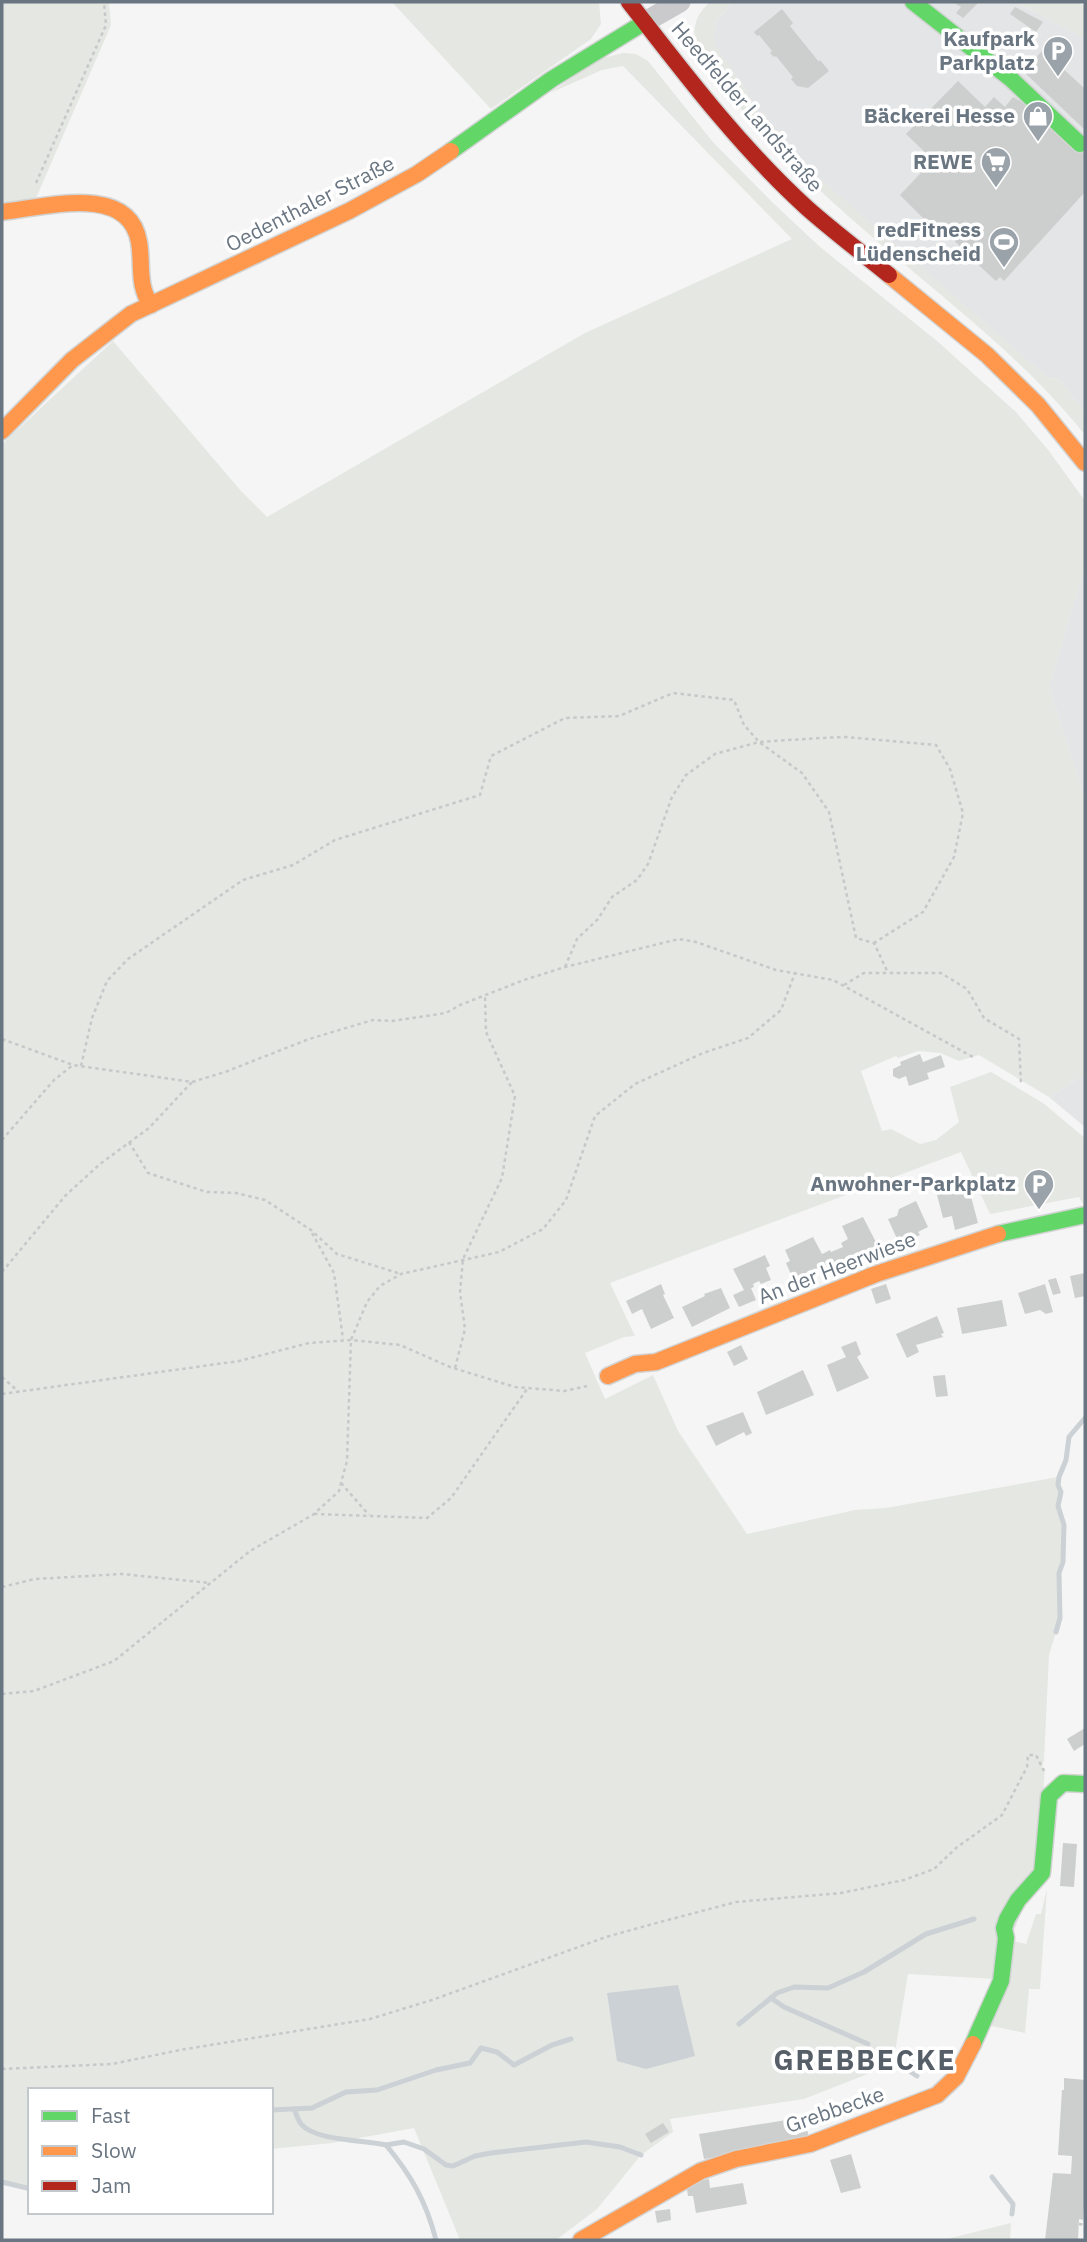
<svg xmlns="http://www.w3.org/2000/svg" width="1087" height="2242" font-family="'IBM Plex Sans',sans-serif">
	<rect width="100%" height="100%" fill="#f5f5f5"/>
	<!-- built -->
	<g fill="#e4e5e6">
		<path d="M 732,2 L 1015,2 L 1085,38 L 1085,413 L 1059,379 L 1048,378 L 856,211 L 801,162 L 761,118 L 741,82 L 717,50 L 714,41 L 714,30 L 717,20 Z"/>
		<path d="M 1085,565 L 1085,799 L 1049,687 Z"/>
		<path d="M 1085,1074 L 1085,1127 L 1049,1097 Z"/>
	</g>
	<!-- green -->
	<g fill="#e4e7e2">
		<path d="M 2,2 L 109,2 L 111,25 L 33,205 L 2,207 Z"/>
		<path d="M 392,2 L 599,2 L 601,24 L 591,39 L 491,109 Z"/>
		<path d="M 710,2 L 732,2 L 717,20 L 714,30 L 714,41 L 718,50 L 741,82 L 761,118 L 801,162 L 1048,378 L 1059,379 L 1085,413 L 1085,435 C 1018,351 928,287 848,216 C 795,169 748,116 700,64 C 693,40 689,20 710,2 Z"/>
		<path d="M 1015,2 L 1077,2 L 1085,6 L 1085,38 Z"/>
		<path d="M 623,53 L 636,54 L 648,61 L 712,141 L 771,201 L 820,247 L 937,341 L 1016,412 L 1049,451 L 1085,501 L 1085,565 L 1049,687 L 1085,799 L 1085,1074 L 1049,1097 L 979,1055 L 959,1061 L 940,1053 L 918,1051 L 898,1058 L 896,1056 L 861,1071 L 882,1131 L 891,1129 L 920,1144 L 936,1140 L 959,1122 L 950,1087 L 991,1072 L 1043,1103 L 1085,1138 L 1085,1207 L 1079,1197 L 990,1214 L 961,1152 L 610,1283 L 635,1336 L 624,1337 L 585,1353 L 605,1399 L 653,1375 L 678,1431 L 747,1534 L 855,1510 L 886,1508 L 1058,1477 L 1057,1485 L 1060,1491 L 1057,1505 L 1063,1525 L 1061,1562 L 1058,1572 L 1059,1608 L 1056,1632 L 1049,1655 L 1044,1760 L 1042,1768 L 1045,1768 L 1038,1867 L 996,1979 L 908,1974 L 893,2064 L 804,2099 L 670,2119 L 673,2132 L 641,2155 L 597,2209 L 556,2240 L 460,2240 L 414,2128 L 332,2143 L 271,2149 L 271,2090 L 30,2090 L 30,2189 L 2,2185 L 2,444 L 113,341 L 241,491 L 267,517 L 585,333 L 792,239 L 623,66 L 602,70 L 550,93 L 599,59 Z"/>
		<path d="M 1047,1889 L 1040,1989 L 1029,1989 L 1025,2033 L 987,2025 L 1013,1941 L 1026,1944 L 1036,1914 L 1041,1914 Z"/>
		<path d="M 1011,2223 L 1010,2240 L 943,2240 Z"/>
	</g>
	<!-- water -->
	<path fill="#cbd1d5" d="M 678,1985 L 695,2056 L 646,2069 L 617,2061 L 607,1993 Z"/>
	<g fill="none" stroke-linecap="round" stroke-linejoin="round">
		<!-- stream -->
		<g stroke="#cbd1d5" stroke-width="5">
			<path d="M 1056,1632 L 1060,1618 L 1059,1573 L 1063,1562 L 1064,1525 L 1058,1506 L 1061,1492 L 1058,1485 L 1059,1477 L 1066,1460 L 1069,1437 L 1085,1418"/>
			<path d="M 771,1998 L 784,2007 L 868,2044"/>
			<path d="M 739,2024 L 777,1993 L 794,1987 L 828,1988 L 864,1972 L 926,1934 L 974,1919"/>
			<path d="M 880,2052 L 917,2076"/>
			<path d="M 294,2109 C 296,2113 298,2120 301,2124 C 315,2141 365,2140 386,2145 C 411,2175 426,2201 436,2240"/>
			<path d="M 271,2110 L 312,2108 L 346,2092 L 377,2090 L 436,2070 L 470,2063 L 481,2048 L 497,2052 L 514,2065 L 552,2045 L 571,2039"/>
			<path d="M 386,2145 L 404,2142 L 424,2149 L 446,2165 L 453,2166 L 475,2156 L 491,2153 L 586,2142 L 620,2147 L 641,2155"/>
			<path d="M 992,2177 L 1013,2204 L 1012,2214"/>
			<path d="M 2,2182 L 27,2188 L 30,2187"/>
		</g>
	</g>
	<!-- building -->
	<g fill="#cdcece">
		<path d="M 953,2 L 979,2 L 963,18 L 956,13 L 961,7 Z"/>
		<path d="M 1015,7 L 1043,22 L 1036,32 L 1010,14 Z"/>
		<path d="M 782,9 L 793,23 L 790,26 L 819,62 L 820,60 L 829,71 L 808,88 L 797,86 L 791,79 L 793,77 L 776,56 L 774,57 L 770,53 L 772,51 L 759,35 L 757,36 L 754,32 Z"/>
		<path d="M 1043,50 L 1085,89 L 1085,130 L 1023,71 Z"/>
		<path d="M 958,81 L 985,107 L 994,97 L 1005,107 L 1013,97 L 1085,138 L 1085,192 L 1004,281 L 1000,277 L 996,281 L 971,258 L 976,254 L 972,250 L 968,254 L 936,223 L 932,227 L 900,195 L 933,160 L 906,134 Z"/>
		<path d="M 920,1054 L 923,1062 L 941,1055 L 945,1067 L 927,1073 L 929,1079 L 909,1086 L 906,1076 L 899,1079 L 893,1076 L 893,1069 L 901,1065 L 900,1062 Z"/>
		<path d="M 969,1189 L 978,1223 L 955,1230 L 952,1216 L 943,1218 L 937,1195 Z"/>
		<path d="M 916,1201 L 928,1227 L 918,1232 L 920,1235 L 913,1238 L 912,1235 L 898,1241 L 888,1219 L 897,1216 L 899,1209 Z"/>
		<path d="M 863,1217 L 880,1250 L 863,1258 L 861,1265 L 850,1263 L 823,1274 L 820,1267 L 793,1279 L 786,1263 L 790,1261 L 785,1250 L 813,1237 L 822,1254 L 830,1250 L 831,1252 L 843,1247 L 841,1243 L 848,1239 L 842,1226 Z"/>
		<path d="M 765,1255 L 770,1266 L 766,1268 L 771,1280 L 761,1284 L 759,1281 L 753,1284 L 754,1287 L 751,1288 L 756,1300 L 739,1307 L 733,1295 L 744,1290 L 733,1269 Z"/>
		<path d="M 1085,1273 L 1085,1296 L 1075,1298 L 1070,1276 Z"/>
		<path d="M 1056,1278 L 1061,1293 L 1053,1295 L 1048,1280 Z"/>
		<path d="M 661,1284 L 665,1294 L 663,1295 L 674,1318 L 651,1329 L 642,1309 L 632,1314 L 626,1301 Z"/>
		<path d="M 886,1284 L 891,1299 L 876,1304 L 871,1289 Z"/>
		<path d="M 1045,1284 L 1053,1312 L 1046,1314 L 1040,1310 L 1025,1314 L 1018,1293 Z"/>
		<path d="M 721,1288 L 730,1308 L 692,1327 L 682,1307 L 705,1296 L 704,1294 Z"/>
		<path d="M 1002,1300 L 1007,1326 L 962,1334 L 957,1308 Z"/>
		<path d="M 937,1316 L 944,1333 L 941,1334 L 943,1337 L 916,1345 L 919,1352 L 907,1358 L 896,1334 Z"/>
		<path d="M 856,1341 L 861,1354 L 857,1357 L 869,1378 L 837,1392 L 827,1365 L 846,1357 L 841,1347 Z"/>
		<path d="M 741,1345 L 748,1359 L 734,1366 L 727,1352 Z"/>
		<path d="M 803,1370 L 814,1395 L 766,1415 L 757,1392 Z"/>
		<path d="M 945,1375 L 948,1396 L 936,1397 L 933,1376 Z"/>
		<path d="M 743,1412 L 752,1433 L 746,1436 L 744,1432 L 716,1446 L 706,1426 Z"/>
		<path d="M 1085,1728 L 1085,1744 L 1074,1751 L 1067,1739 Z"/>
		<path d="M 1063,1843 L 1077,1844 L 1074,1887 L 1060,1886 Z"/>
		<path d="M 1064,2078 L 1085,2080 L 1085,2190 L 1083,2220 L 1079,2219 L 1078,2240 L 1045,2240 L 1053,2173 L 1071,2174 L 1072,2156 L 1058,2155 L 1062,2090 L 1064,2090 Z"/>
		<path d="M 805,2117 L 809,2139 L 704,2159 L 699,2134 Z"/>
		<path d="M 663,2123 L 669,2132 L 651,2143 L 645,2134 Z"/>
		<path d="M 851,2154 L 861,2188 L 841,2193 L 830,2160 Z"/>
		<path d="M 709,2179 L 710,2188 L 743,2183 L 747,2204 L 696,2213 L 693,2196 L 688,2196 L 686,2183 Z"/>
		<path d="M 670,2209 L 671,2220 L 657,2223 L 655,2211 Z"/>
	</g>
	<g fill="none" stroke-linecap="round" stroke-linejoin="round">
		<!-- fast casing -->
		<g stroke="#d2d3d3" stroke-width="19">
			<g id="fast">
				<path d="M 913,2 L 1011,79 L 1080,144"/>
				<path d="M 451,151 L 552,79 L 645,22"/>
				<path d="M 998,1234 L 1085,1215"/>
				<path d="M 973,2044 L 1001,1981 L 1006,1938 L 1004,1928 L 1007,1919 L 1018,1900 L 1042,1873 L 1049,1796 L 1063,1783 L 1085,1784"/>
			</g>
		</g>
		<!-- slow casing -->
		<g stroke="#d2d3d3" stroke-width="19">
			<g id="slow">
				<path d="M 2,212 C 42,208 129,182 139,242 C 143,265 137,285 151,305"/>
				<path d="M 889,275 L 987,355 L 1038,405 L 1085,463"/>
				<path d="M 2,431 L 72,360 L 131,314 L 349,211 L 417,174 L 451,151"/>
				<path d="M 608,1376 L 635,1364 L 656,1362 L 876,1274 L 998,1234"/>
				<path d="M 581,2240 L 701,2171 L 736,2159 L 810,2144 L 937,2095 L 956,2077 L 973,2044"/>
			</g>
		</g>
		<!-- jam casing -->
		<g stroke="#d2d3d3" stroke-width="19">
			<path id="jam" d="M 629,2 C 684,73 740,147 807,208 C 833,231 862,253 889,275"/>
		</g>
		<!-- path -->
		<g stroke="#c7c8c9" stroke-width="2.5" stroke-dasharray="3.5 3.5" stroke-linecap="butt">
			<path d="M 36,183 L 106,25 L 104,2"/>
			<path d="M 565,967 L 577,939 L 598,919 L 612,897 L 637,880 L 648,864 L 672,797 L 686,775 L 715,754 L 759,742 L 820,738 L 846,737 L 936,745 L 950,769 L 963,813 L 954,857 L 923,912 L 874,943"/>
			<path d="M 844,985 L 864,973 L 941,973 L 967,989 L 984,1018 L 1019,1039 L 1021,1085"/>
			<path d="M 2,1039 L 73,1065 L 192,1082 L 225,1072 L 309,1039 L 373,1020 L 392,1021 L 446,1013 L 460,1005 L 524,980 L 565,967 L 679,939 L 696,942 L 776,970 L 833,980 L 973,1057"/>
			<path d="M 81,1066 L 92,1018 L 107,981 L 128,959 L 243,880 L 293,865 L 335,840 L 480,795 L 491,756 L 565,718 L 619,716 L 673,693 L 734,700 L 744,725 L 759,742 L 802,773 L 829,812 L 856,938 L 874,943 L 888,973"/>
			<path d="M 2,1140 L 54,1080 L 73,1065"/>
			<path d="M 129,1142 L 148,1173 L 207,1192 L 236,1193 L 265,1200 L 311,1230 L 337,1254 L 401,1274"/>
			<path d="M 312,1233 L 334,1273 L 343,1339"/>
			<path d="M 2,1272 L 65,1196 L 100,1164 L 149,1128 L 192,1082"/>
			<path d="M 455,1368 L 465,1329 L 460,1292 L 463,1259 L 502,1178 L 515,1096 L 486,1032 L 485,995"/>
			<path d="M 2,1377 L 19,1392"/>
			<path d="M 2,1394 L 239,1361 L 309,1343 L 351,1340 L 400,1345 L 450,1367 L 515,1387 L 564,1391 L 587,1386"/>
			<path d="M 341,1483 L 369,1515"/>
			<path d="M 314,1514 L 427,1518 L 451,1498 L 527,1389"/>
			<path d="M 2,1587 L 35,1579 L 122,1574 L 210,1583"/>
			<path d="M 2,1694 L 34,1691 L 114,1661 L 250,1551 L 314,1514 L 339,1491 L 341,1483 L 347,1461 L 351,1340 L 367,1302 L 380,1286 L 401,1274 L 499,1252 L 543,1229 L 566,1200 L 595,1116 L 635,1084 L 703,1053 L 748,1038 L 781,1010 L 795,973"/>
			<path d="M 2,2069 L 112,2064 L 180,2050 L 370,2019 L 432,2000 L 606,1937 L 660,1922 L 736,1902 L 841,1893 L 904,1880 L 934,1869 L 956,1848 L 1002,1815 L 1027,1767 L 1028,1755 L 1036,1755 L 1044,1771"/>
			<path d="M 1079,2224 L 1085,2225"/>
		</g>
		<!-- street -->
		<path stroke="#cacacc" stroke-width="21" d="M 645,22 L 680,2"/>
		<!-- fast -->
		<use href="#fast" stroke="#63d668" stroke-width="16"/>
		<!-- slow -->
		<use href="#slow" stroke="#ff974d" stroke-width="16"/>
		<!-- jam -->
		<use href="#jam" stroke="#b3261e" stroke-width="16"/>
	</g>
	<!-- icons -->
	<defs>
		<g id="parking-pin" transform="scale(1.575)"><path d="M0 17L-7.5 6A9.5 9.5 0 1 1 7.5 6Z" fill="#9aa2aa" stroke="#fff"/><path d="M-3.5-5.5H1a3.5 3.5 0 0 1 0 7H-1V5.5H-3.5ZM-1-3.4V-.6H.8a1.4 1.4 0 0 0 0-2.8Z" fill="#fff"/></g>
		<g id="shop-pin" transform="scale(1.575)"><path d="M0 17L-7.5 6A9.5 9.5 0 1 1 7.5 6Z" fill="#9aa2aa" stroke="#fff"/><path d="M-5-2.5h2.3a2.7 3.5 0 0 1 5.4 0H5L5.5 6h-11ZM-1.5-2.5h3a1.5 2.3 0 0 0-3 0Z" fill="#fff"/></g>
		<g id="supermarket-pin" transform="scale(1.575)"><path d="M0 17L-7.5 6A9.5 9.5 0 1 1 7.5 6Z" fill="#9aa2aa" stroke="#fff"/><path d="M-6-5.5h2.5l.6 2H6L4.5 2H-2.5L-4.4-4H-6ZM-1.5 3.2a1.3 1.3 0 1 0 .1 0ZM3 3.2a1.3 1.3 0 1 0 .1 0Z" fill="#fff"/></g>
		<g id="stadium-pin" transform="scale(1.575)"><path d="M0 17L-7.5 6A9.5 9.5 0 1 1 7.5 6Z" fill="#9aa2aa" stroke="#fff"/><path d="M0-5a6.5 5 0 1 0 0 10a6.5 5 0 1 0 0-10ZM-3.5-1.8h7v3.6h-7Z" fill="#fff"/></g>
	</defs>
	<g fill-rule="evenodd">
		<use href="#parking-pin" x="1058" y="51"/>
		<use href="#shop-pin" x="1038" y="116"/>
		<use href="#supermarket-pin" x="996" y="162"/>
		<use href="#stadium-pin" x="1004" y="242"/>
		<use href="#parking-pin" x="1039" y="1184"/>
	</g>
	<g text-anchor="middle" stroke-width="7" stroke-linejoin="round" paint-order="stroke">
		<!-- poi labels -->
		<g font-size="21" font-weight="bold" fill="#697581" stroke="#fff" text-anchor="end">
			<text x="1035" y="46">Kaufpark<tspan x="1035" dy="24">Parkplatz</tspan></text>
			<text x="1015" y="123">Bäckerei Hesse</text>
			<text x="973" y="169">REWE</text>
			<text x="981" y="237">redFitness<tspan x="981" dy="24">Lüdenscheid</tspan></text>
			<text x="1016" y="1191">Anwohner-Parkplatz</text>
		</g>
		<!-- street labels -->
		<g font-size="21" fill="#697581" stroke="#fff">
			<text transform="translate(747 107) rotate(49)" y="7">Heedfelder Landstraße</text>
			<text transform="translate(310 204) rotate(-27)" y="7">Oedenthaler Straße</text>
			<text transform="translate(837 1268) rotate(-21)" y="7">An der Heerwiese</text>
			<text transform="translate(835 2110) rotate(-19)" y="7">Grebbecke</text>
		</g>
		<!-- district labels -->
		<g font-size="28" font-weight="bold" letter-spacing="2" fill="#565f67" stroke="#fff">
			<text x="865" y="2070">GREBBECKE</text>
		</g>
	</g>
	<!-- border -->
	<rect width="1087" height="2242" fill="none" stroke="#697581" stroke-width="7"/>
	<!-- legend -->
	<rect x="28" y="2088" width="245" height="126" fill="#ffffff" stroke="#c3c8cd" stroke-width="2"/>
	<rect x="42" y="2111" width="35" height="10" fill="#63d668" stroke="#c3c8cd" stroke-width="2"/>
	<text x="91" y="2123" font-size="21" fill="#697581">Fast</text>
	<rect x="42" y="2146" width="35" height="10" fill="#ff974d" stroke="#c3c8cd" stroke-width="2"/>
	<text x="91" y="2158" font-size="21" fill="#697581">Slow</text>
	<rect x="42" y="2181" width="35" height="10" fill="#b3261e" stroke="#c3c8cd" stroke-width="2"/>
	<text x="91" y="2193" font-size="21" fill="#697581">Jam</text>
</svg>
